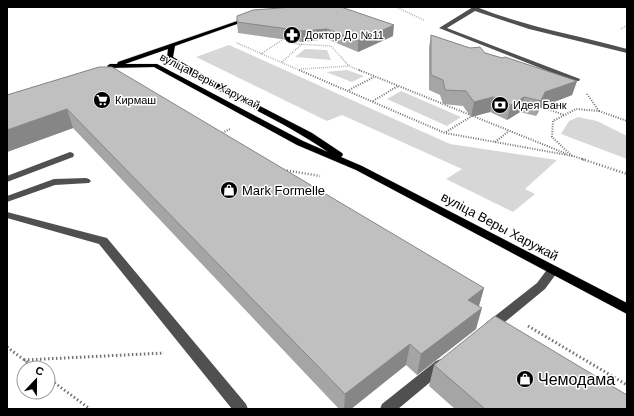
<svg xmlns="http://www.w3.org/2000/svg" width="634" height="416" font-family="Arial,sans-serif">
	<rect width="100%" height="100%" fill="#fff"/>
	<!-- green -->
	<g fill="#d7d7d7">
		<path d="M 229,45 L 450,144 L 557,160 L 525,189 L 535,194 L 513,212 L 446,179 L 462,169 L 342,115 L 327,121 L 196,57 Z"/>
		<path d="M 305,49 L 327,50 L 331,60 L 295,57 Z"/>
		<path d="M 347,70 L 364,76 L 352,82 L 326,72 Z"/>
		<path d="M 401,91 L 461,117 L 447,126 L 387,99 Z"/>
		<path d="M 578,117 L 597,121 L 627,136 L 627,159 L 561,134 L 569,121 Z"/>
	</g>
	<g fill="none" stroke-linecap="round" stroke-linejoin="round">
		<!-- major casing -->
		<g stroke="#dbdbdb" stroke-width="1">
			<path id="major" d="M 246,18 L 251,19 L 175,46 L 173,57 L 231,91 L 312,133 L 342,153 L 343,155 L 341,157 L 362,166 L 627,303 L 627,314 L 356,170 L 297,145 L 154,67 L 110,68 L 107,66 L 110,64 L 117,64 L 118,62 ZM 168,49 L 167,58 C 177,69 192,76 205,83 C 246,106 289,125 328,152 L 303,141 L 157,64 L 125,64 Z"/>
		</g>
		<!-- path-far3 -->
		<g stroke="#727272" stroke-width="1.5" stroke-dasharray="0.5 1.5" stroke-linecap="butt">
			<path d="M 398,8 L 424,20"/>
			<path d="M 621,29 L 627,25"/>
			<path d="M 279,37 L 297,44 L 331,46 L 349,66"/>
			<path d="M 237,43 L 301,71"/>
			<path d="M 261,54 L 282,40"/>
			<path d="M 282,62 L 302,44"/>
			<path d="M 301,69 L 349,66 L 361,71"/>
		</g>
		<!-- path-far2 -->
		<g stroke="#727272" stroke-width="2" stroke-dasharray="1 1.5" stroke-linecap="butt">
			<path d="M 299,70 L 445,133 L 573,156 L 585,160"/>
			<path d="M 359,70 L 567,154"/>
			<path d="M 349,90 L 374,77"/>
			<path d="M 373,101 L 398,86"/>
			<path d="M 539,106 L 564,115"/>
			<path d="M 599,111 L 627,121"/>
			<path d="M 446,132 L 472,116"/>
			<path d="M 220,134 L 230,129"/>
			<path d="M 495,142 L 509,131"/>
			<path d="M 572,156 L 552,137 L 553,121 L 576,109 L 599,111 L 587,94"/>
		</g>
		<!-- path-far1 -->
		<g stroke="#727272" stroke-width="2.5" stroke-dasharray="1 2" stroke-linecap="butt">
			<path d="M 582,159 L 627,174"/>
			<path d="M 284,170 L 320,176"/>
		</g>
		<!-- path -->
		<g stroke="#727272" stroke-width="3" stroke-dasharray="1.5 2.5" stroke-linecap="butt">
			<path d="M 528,326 L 627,385"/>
			<path d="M 7,347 L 35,368"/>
			<path d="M 24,360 L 164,353"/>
			<path d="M 48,378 L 90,409"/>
		</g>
		<!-- minor -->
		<g fill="#505050" fill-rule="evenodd">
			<path d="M 473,7 L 480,7 L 479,8 C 527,27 577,35 627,49 L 627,53 L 529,29 L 475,11 L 447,28 L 580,79 L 579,81 L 573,81 L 439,28 Z"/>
			<path d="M 70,152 L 73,153 L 74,155 L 73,157 L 7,182 L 7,176 Z"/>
			<path d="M 86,178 L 89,179 L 91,181 L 89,183 L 55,185 L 7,202 L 7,196 L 54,179 Z"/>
			<path d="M 7,212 L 107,238 L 246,404 L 248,409 L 232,409 L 99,244 L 7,218 Z"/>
			<path d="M 553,266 L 557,267 L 559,270 L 545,289 L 494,331 L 490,332 L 486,331 L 484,327 L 486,323 L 537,283 L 549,267 Z"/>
			<path d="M 441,359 L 446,361 L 448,365 L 446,369 L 398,409 L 380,409 L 382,404 L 436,361 Z"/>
		</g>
		<!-- major -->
		<use href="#major" fill="#000" fill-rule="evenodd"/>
	</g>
	<!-- wall -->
	<g fill="#a5a5a5">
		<path d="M 237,16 L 393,36 L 358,52 L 327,39 L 302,42 L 238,33 L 237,22 Z"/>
		<path d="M 431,35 L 470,48 L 577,81 L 572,95 L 541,107 L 536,116 L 520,112 L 507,120 L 490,112 L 471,117 L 463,106 L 443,104 L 440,95 L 429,90 L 429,48 Z"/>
		<path d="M 99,67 L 484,288 L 479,306 L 476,329 L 417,375 L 406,365 L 351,409 L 339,409 L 73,128 L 7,152 L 7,95 Z"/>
		<path d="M 434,365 L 627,409 L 455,409 L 429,386 Z"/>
	</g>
	<!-- shaded-wall -->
	<g fill="#868686">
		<path d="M 394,25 L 393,36 L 358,52 L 358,41 Z"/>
		<path d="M 327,29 L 327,39 L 302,42 L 302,31 Z"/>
		<path d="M 577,81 L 572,95 L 541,107 L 536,116 L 541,101 L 545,92 Z"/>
		<path d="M 493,97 L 490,112 L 471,117 L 474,102 Z"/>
		<path d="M 524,97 L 520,112 L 507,120 L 511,105 Z"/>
		<path d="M 67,109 L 73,128 L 7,152 L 7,130 Z"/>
		<path d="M 484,288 L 478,309 L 468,300 Z"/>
		<path d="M 482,308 L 476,329 L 417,375 L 421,354 Z"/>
		<path d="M 410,344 L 406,365 L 351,409 L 344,409 L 345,394 Z"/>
	</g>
	<!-- building -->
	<g fill="#c0c0c0" stroke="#868686">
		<path d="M 293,7 L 341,7 L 394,25 L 358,41 L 327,29 L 302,31 L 237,22 L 237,16 L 253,10 Z"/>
		<path d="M 431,35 L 470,48 L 480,47 L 485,53 L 502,58 L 505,57 L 577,81 L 545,92 L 541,101 L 524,97 L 511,105 L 493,97 L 474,102 L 466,91 L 445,90 L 443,80 L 431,75 Z"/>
		<path d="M 99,67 L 112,67 L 484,288 L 468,300 L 482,308 L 421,354 L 410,344 L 345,394 L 67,109 L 7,130 L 7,95 Z"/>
		<path d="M 495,316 L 627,395 L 627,409 L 485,409 L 434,365 Z"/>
	</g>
	<!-- icons -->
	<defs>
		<g id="pharmacy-disc" transform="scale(0.9)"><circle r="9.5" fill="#000" stroke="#fff"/><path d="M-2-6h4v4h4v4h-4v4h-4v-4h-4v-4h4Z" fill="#fff"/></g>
		<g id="supermarket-disc" transform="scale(0.9)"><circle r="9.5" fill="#000" stroke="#fff"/><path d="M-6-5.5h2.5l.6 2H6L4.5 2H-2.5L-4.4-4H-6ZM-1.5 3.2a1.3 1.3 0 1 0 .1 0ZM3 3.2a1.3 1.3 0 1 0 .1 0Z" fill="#fff"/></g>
		<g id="bank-disc" transform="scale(0.9)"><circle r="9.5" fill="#000" stroke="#fff"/><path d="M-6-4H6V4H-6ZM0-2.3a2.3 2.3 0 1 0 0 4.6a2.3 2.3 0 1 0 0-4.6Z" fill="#fff"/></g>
		<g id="shop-disc" transform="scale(0.9)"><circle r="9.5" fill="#000" stroke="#fff"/><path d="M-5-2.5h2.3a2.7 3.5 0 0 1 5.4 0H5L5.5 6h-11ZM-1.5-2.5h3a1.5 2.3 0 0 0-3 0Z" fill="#fff"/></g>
	</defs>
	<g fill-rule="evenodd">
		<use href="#pharmacy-disc" x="292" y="35"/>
		<use href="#supermarket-disc" x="102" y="100"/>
		<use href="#bank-disc" x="500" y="105"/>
		<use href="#shop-disc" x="229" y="190"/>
		<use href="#shop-disc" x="525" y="379"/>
	</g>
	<g text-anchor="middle" stroke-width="3" stroke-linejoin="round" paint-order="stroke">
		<!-- far-poi labels -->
		<g font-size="11" fill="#000" stroke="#fff" text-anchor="start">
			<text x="305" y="39">Доктор До №11</text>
			<text x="115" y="104">Кирмаш</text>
			<text x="513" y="109">Идея Банк</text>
		</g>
		<!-- far-street labels -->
		<g font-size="11" fill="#000" stroke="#fff">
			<text transform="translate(210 81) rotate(27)" y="4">вуліца Веры Харужай</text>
		</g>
		<!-- poi labels -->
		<g font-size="13" fill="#000" stroke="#fff" text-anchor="start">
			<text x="242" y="195">Mark Formelle</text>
		</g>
		<!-- street labels -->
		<g font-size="13" fill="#000" stroke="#fff">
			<text transform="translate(500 226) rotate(28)" y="5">вуліца Веры Харужай</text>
		</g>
		<!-- near-poi labels -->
		<g font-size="16" fill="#000" stroke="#fff" text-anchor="start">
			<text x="538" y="385">Чемодама</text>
		</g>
	</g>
	<!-- border -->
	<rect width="634" height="416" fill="none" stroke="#000000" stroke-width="16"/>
	<!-- north arrow -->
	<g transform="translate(36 380) rotate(22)"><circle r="19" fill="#ffffff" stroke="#999999"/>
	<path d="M0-3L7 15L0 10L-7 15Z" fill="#000000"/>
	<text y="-6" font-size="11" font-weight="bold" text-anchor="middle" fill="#000000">С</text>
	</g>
</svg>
